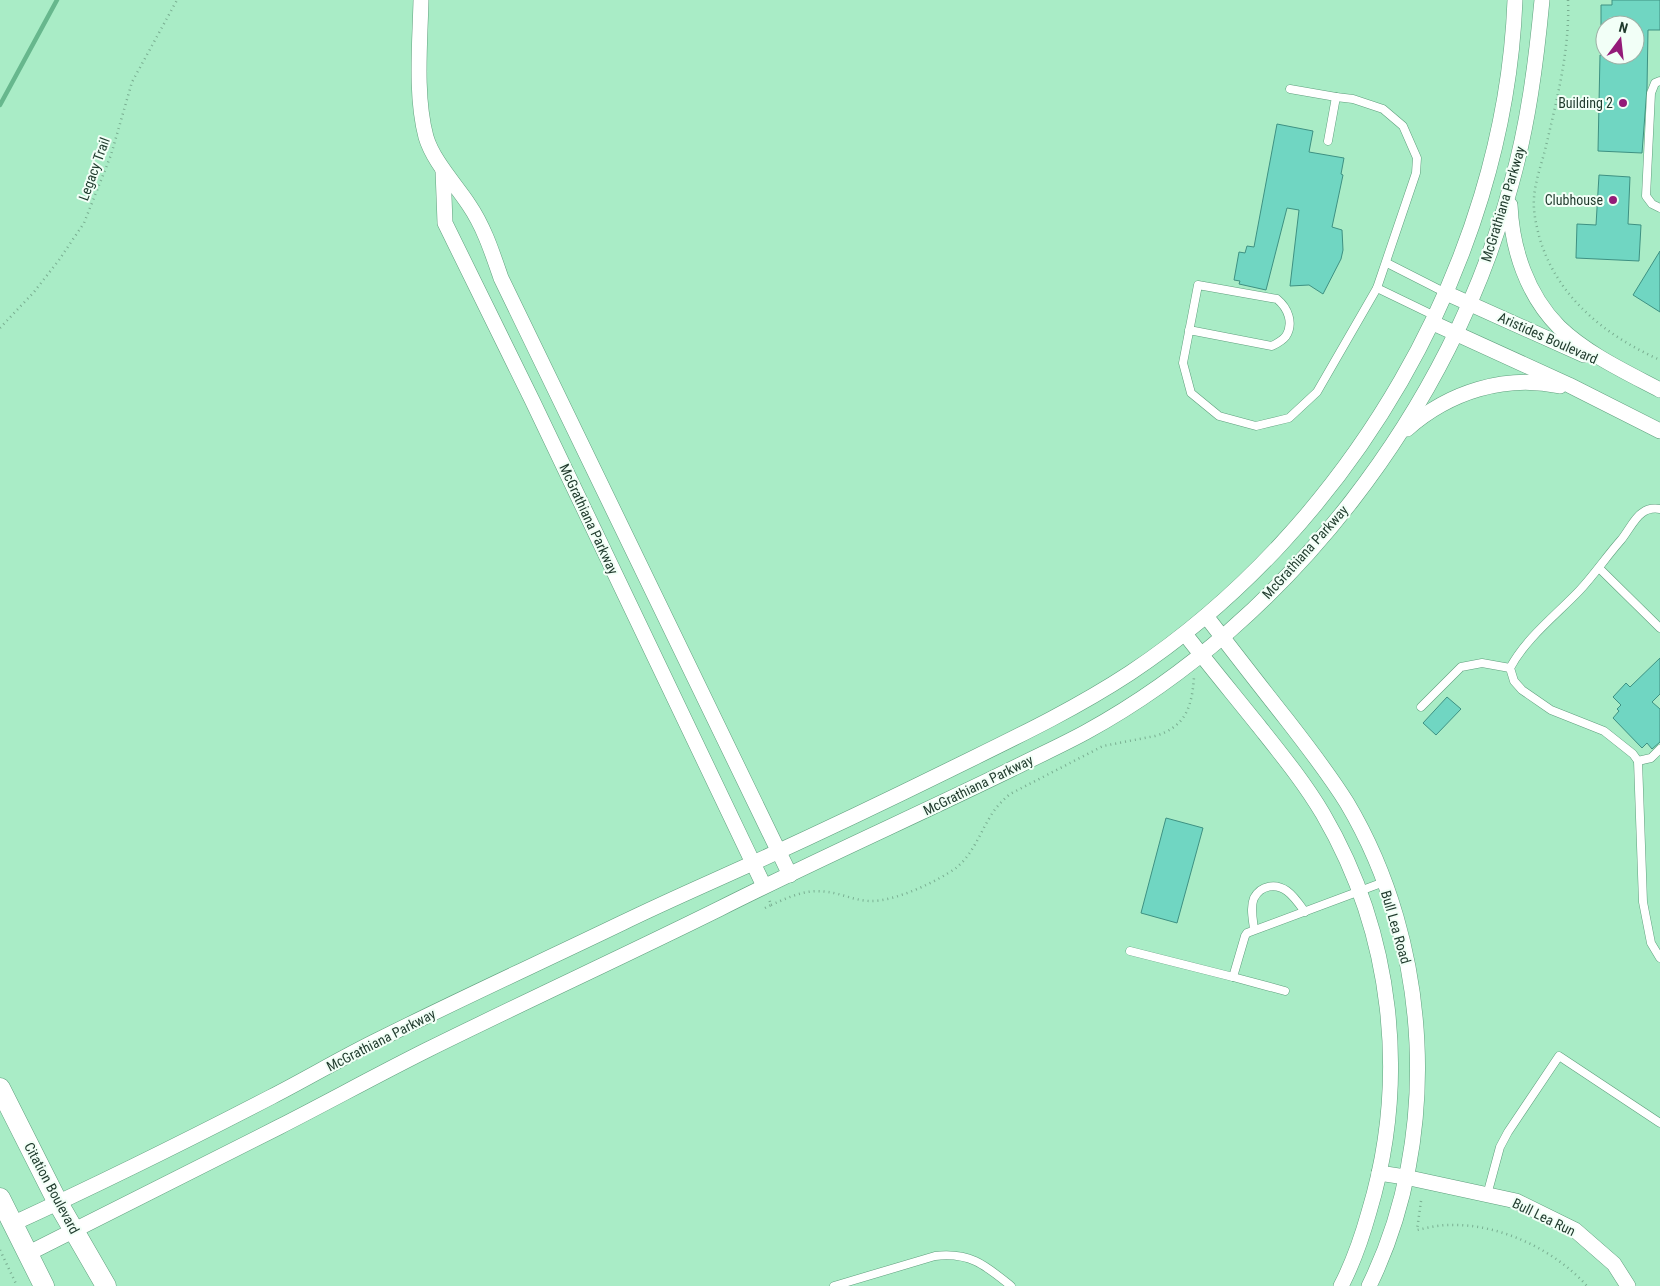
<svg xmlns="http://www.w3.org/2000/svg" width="1660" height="1286" font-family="'Roboto Condensed',sans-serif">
	<rect width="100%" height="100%" fill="#a9ecc6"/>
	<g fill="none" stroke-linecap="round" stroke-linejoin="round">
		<!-- stream -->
		<path stroke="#67b78d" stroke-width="4.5" d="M 0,105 L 57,0"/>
	</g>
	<!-- building -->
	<g fill="#70d6c2" stroke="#3e9182">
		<path d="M 1612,0 L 1660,0 L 1660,30 L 1648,30 L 1647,88 L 1642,153 L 1598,151 L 1600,55 L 1635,55 L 1635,25 L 1601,25 L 1601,5 L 1612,5 Z"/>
		<path d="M 1277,124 L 1313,131 L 1309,152 L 1344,158 L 1341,174 L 1343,175 L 1332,227 L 1342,230 L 1343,250 L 1341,259 L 1323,294 L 1309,285 L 1290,286 L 1299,210 L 1287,208 L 1266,290 L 1239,284 L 1240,281 L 1234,280 L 1239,252 L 1245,253 L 1247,246 L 1254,247 Z"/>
		<path d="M 1599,175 L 1630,177 L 1628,224 L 1641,225 L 1639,261 L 1576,258 L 1577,224 L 1596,225 Z"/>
		<path d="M 1660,251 L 1660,312 L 1633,295 Z"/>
		<path d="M 1660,658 L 1660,694 L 1652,702 L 1660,709 L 1660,742 L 1652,749 L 1647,743 L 1642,748 L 1613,718 L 1619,711 L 1617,709 L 1621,705 L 1613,697 L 1626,683 L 1630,687 Z"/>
		<path d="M 1447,697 L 1461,709 L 1436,735 L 1423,723 Z"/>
		<path d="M 1166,818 L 1203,828 L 1177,923 L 1141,913 Z"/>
	</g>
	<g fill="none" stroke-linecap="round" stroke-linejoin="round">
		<!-- service casing -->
		<g stroke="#5f9f7d" stroke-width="9">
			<g id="service">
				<path d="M 1660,81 L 1655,83 L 1651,93 L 1646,196 L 1652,204 L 1660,208"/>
				<path d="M 1290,89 L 1336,97"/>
				<path d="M 1387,263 L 1446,293"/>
				<path d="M 1377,288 L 1435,316"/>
				<path d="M 1189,330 L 1272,346 C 1276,344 1283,340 1286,336 C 1294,323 1288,308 1277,299 L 1198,285 L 1183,363 L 1191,393 L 1219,416 L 1256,426 L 1289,418 L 1317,392 L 1377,288 L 1416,173 L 1417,158 L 1403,126 L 1383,109 L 1353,99 L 1336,97 L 1328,141"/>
				<path d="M 1660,509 C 1654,508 1647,509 1642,513 C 1635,517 1627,533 1621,540 C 1606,557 1594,575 1579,591 C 1556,615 1526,638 1510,668 L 1514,681 L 1522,690 L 1551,710 L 1604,731 L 1633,754 L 1638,761 L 1643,902 L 1651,943 L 1660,958"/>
				<path d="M 1599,568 L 1660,628"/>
				<path d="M 1421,707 L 1461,667 L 1482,663 L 1510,668"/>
				<path d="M 1638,761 L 1651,758 L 1660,749"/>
				<path d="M 1254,929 C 1253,920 1250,907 1254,898 C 1261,885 1276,883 1287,891 C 1294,896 1300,905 1305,912"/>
				<path d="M 1130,951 L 1233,977 L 1245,936 L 1247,933 L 1384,882"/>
				<path d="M 1233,977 L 1285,991"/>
				<path d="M 1487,1195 L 1500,1147 L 1508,1132 L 1559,1056 L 1660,1123"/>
				<path d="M 834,1286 L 935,1256 C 970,1252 985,1265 1011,1286"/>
			</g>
		</g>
		<!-- minor casing -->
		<g stroke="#5f9f7d" stroke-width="16">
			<g id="minor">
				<path d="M 421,0 C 420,43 415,96 426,137 C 433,161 456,185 469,205 C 484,227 492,252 501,278 L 790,875"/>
				<path d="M 443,170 L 445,223 L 532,400 L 764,886"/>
				<path d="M 1510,205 C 1512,249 1527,295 1559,327 C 1587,354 1626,372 1660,390"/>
				<path d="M 1446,293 L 1584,355"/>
				<path d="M 1433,323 L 1569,385 L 1660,431"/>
				<path d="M 1407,429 C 1449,392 1505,374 1560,386"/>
				<path d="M 1206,616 C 1233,651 1260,686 1287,720 C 1308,747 1329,774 1347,803 C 1431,944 1442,1138 1369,1286"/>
				<path d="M 1185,634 C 1209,665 1234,695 1258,725 C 1281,754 1304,782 1323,814 C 1393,934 1409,1079 1369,1212 C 1362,1237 1353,1263 1341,1286"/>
				<path d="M 1379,1173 L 1405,1177 L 1516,1201 L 1575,1230 L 1614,1264 L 1628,1286"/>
				<path d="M 12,1224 C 99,1184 186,1141 271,1097 C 308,1078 343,1057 380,1039 C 460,999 541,962 622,923 C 665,902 709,883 753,863 C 819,833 884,802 949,770 C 1010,740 1072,711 1130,673 C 1349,528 1505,264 1515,0"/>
				<path d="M 27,1254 C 111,1212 195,1170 279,1127 C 328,1102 377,1075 427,1050 C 524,1002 622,957 719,909 C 818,859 920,814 1020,765 C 1042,754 1064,744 1086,732 C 1288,621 1452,408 1511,185 C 1528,125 1536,63 1542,0"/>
			</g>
		</g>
		<!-- secondary casing -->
		<g stroke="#5f9f7d" stroke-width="21">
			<g id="secondary">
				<path d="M 0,1088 L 58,1203 L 106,1286"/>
				<path d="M 0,1198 L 44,1286"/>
			</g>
		</g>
		<!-- path -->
		<g stroke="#79ae91" stroke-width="2.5" stroke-dasharray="1 4" stroke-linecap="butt">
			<path d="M 1568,0 C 1570,49 1557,99 1546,146 C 1542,163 1535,181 1534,198 C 1533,212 1536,223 1539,236 C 1556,296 1604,335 1660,360"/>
			<path d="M 0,328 L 34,292 L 59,260 L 84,223 L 111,155 L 132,82 L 177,0"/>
			<path d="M 771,905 C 796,894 811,887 838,894 C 849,897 860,901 871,901 C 896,901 936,882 956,868 C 973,854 979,835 990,817 C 995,808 1002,801 1010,794 L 1103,746 L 1155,736 C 1186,727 1192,706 1194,677"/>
			<path d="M 765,908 L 771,905 L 769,899"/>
			<path d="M 1421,1201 L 1417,1230 C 1427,1228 1438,1225 1448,1225 C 1498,1223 1554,1249 1587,1286"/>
			<path d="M 0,1250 L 17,1286"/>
		</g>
		<!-- service -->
		<use href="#service" stroke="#fff" stroke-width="8"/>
		<!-- minor -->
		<use href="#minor" stroke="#fff" stroke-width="15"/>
		<!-- secondary -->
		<use href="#secondary" stroke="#fff" stroke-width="20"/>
	</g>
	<!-- markers -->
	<g fill="#931b78" stroke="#f2fff7" stroke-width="2">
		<circle cx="1623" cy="103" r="5"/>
		<circle cx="1613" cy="200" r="5"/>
	</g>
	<g text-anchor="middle" stroke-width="4" stroke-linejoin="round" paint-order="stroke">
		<!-- poi labels -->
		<g font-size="14" fill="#1f3a2c" stroke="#f2fff7" text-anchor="end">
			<text x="1613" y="108">Building 2</text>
			<text x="1603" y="205">Clubhouse</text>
		</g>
		<!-- street labels -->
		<g font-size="14" fill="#1f3a2c" stroke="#f2fff7">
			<text transform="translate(94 169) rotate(-70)" y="5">Legacy Trail</text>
			<text transform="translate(1503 204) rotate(-73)" y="5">McGrathiana Parkway</text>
			<text transform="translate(1548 338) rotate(24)" y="5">Aristides Boulevard</text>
			<text transform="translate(589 519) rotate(65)" y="5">McGrathiana Parkway</text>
			<text transform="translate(1305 552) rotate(-48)" y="5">McGrathiana Parkway</text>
			<text transform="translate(978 785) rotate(-26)" y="5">McGrathiana Parkway</text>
			<text transform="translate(1396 927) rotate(74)" y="5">Bull Lea Road</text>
			<text transform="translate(381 1040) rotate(-27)" y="5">McGrathiana Parkway</text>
			<text transform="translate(52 1188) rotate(62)" y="5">Citation Boulevard</text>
			<text transform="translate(1544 1217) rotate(26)" y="5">Bull Lea Run</text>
		</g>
	</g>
	<!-- north arrow -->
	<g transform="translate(1620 40) rotate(15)"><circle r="24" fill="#f2fff7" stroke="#9eb0a6"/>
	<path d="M0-4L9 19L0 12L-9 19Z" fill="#931b78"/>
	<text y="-8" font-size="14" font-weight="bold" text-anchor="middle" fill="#1f3a2c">N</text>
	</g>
</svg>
